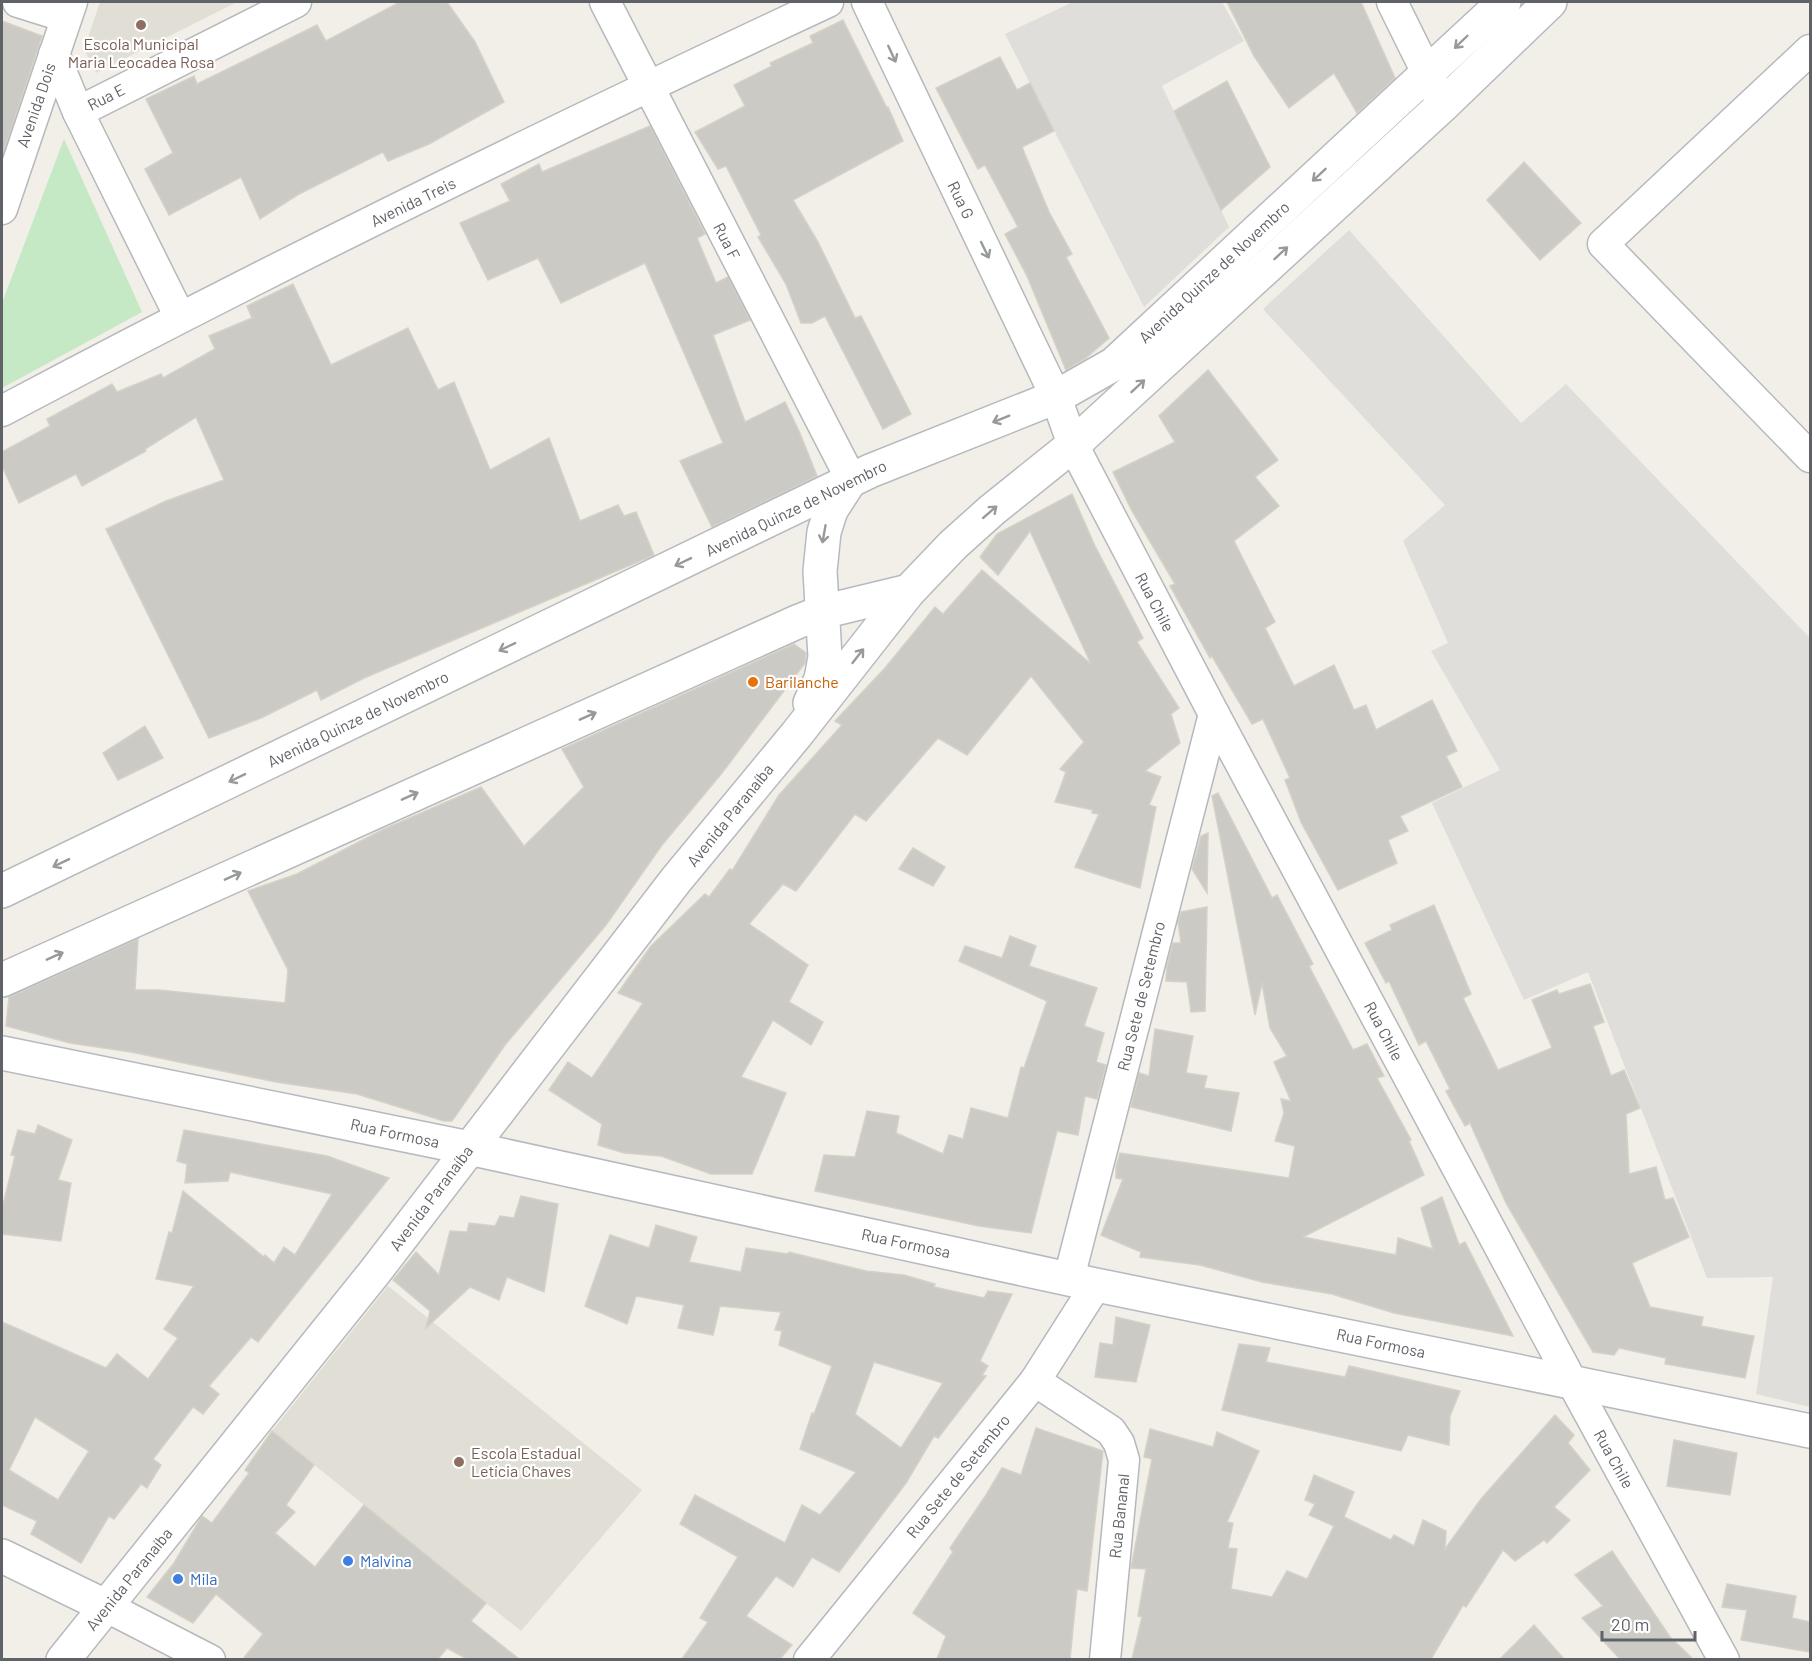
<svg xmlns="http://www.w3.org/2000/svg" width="1812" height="1661" font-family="Barlow,sans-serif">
	<rect width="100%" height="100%" fill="#f1efe8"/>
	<!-- industrial -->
	<g fill="#e0deda">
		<path d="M 1073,2 L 1222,2 L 1244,41 L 1162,86 L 1229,227 L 1144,307 L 1005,34 Z"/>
		<path d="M 1349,230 L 1521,423 L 1566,384 L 1810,638 L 1810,1407 L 1756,1394 L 1773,1277 L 1707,1278 L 1588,972 L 1524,1000 L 1432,803 L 1500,770 L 1431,651 L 1448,643 L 1403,541 L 1445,505 L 1263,309 Z"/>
	</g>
	<!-- education -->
	<g fill="#e1ded6">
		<path d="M 100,2 L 237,2 L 96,73 L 84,49 Z"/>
		<path d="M 388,1286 L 642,1490 L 521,1631 L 272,1431 Z"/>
	</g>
	<!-- green -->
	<path fill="#c5e8c5" d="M 64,139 L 142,312 L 2,388 L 2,303 Z"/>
	<!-- building -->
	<g fill="#cccac5" stroke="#d6d1c6" stroke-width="1.5" fill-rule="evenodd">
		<path d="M 400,2 L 447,2 L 475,42 L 504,102 L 429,144 L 388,161 L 383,152 L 299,194 L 260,219 L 241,177 L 169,215 L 145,169 L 173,153 L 146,99 L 194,76 L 197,84 L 317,25 L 326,41 Z"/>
		<path d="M 1227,2 L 1361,2 L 1395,78 L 1357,113 L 1334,73 L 1289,108 L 1254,56 Z"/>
		<path d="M 843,20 L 887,108 L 888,107 L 903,141 L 793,200 L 818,242 L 855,318 L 861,316 L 911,414 L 883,429 L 825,316 L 812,323 L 801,323 L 786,284 L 758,237 L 761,235 L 726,166 L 718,169 L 695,132 L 745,106 L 734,85 L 772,66 L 770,63 L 813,43 L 810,36 Z"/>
		<path d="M 2,21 L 42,36 L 2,157 Z"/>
		<path d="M 1000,57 L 1017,90 L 1030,83 L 1054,131 L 1022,147 L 1049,212 L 1072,254 L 1066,257 L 1109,338 L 1086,358 L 1066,370 L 1027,276 L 1005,234 L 1018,227 L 985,165 L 978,169 L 936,88 Z"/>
		<path d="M 1227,81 L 1270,167 L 1221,210 L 1174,111 Z"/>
		<path d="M 650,126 L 705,234 L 697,238 L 716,283 L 728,277 L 750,320 L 713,335 L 745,422 L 785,402 L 799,431 L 817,476 L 712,527 L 680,461 L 723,443 L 645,263 L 561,303 L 538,258 L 488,280 L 460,223 L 510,201 L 501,184 L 539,164 L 542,172 Z"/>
		<path d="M 1524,162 L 1581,223 L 1540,260 L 1487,200 Z"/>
		<path d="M 293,284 L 331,365 L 408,328 L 438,390 L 454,382 L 490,470 L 549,438 L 580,521 L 618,505 L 624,516 L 636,512 L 654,555 L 364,678 L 321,700 L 317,690 L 261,718 L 209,738 L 106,529 L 166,501 L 224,480 L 196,417 L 145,449 L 146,451 L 82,486 L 76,474 L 19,503 L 2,466 L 2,452 L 50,426 L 47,419 L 112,384 L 117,392 L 161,374 L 163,378 L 215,349 L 209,336 L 252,318 L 247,306 Z"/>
		<path d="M 1208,370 L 1278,460 L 1255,477 L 1279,506 L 1234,541 L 1275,622 L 1265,628 L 1294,686 L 1334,665 L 1354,710 L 1366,705 L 1376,730 L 1432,700 L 1457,751 L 1446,756 L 1462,787 L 1400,816 L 1408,831 L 1388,840 L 1397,863 L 1338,890 L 1301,822 L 1285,780 L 1290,778 L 1263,719 L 1252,724 L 1212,656 L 1210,658 L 1170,586 L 1175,584 L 1132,511 L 1113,472 L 1175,442 L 1159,416 Z"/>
		<path d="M 1072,494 L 1095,546 L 1143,638 L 1137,642 L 1179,708 L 1171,714 L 1180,743 L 1145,771 L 1161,777 L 1149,805 L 1156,807 L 1140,888 L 1075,867 L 1099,814 L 1092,813 L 1093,810 L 1055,802 L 1066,772 L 1060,769 L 1084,742 L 1031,676 L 967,755 L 938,738 L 866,821 L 855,814 L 796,891 L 783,884 L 749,924 L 808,965 L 789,1002 L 823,1022 L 811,1045 L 773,1020 L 741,1077 L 786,1093 L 752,1174 L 711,1174 L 661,1156 L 624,1153 L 598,1145 L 602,1124 L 549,1090 L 568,1062 L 592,1078 L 643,1003 L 618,993 L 651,946 L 705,894 L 709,897 L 730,869 L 732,871 L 779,795 L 842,725 L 835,721 L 885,668 L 935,607 L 943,614 L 982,570 L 1091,664 L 1030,531 L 998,575 L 980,557 L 997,534 Z"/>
		<path d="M 794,644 L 806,653 L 805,663 L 722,773 L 662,845 L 606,925 L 505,1045 L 452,1121 L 444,1121 L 357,1094 L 276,1082 L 131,1052 L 70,1043 L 6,1026 L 9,997 L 138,939 L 135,990 L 159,990 L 285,1003 L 288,970 L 248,891 L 297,874 L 382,830 L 481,787 L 524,846 L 584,787 L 562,749 Z"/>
		<path d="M 145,726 L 163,758 L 118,780 L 103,753 Z"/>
		<path d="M 1218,793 L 1272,898 L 1277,895 L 1313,964 L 1309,966 L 1353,1050 L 1367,1044 L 1384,1076 L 1377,1078 L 1411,1140 L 1409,1141 L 1424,1175 L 1303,1237 L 1396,1255 L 1398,1238 L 1433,1249 L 1421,1208 L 1442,1197 L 1459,1245 L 1465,1242 L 1513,1336 L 1394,1313 L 1332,1294 L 1262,1282 L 1200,1265 L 1140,1257 L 1141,1252 L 1101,1235 L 1123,1179 L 1116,1178 L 1116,1167 L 1120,1153 L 1289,1178 L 1295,1146 L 1275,1141 L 1284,1113 L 1281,1099 L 1291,1101 L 1274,1062 L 1287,1056 L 1270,1028 L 1262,983 L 1255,1015 L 1212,796 Z"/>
		<path d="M 1208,833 L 1207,893 L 1192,869 L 1201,836 Z"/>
		<path d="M 913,848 L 945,867 L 933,886 L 899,869 Z"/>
		<path d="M 1434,905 L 1471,994 L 1463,998 L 1498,1070 L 1552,1048 L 1532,1000 L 1557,990 L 1559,994 L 1590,984 L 1604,1022 L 1593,1026 L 1611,1076 L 1624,1070 L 1640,1108 L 1626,1114 L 1629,1174 L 1656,1167 L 1665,1200 L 1673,1198 L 1689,1237 L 1632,1263 L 1650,1307 L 1703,1317 L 1701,1326 L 1754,1336 L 1745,1378 L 1665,1364 L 1666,1358 L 1619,1348 L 1614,1355 L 1593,1352 L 1506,1203 L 1470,1123 L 1465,1126 L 1446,1091 L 1450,1089 L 1426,1041 L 1419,1045 L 1389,981 L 1386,983 L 1365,943 L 1392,930 L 1390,925 Z"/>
		<path d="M 1207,907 L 1205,1011 L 1191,1012 L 1187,982 L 1166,981 L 1167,966 L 1173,943 L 1181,943 L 1178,922 L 1181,912 Z"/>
		<path d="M 1010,936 L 1036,946 L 1029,966 L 1097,988 L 1084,1026 L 1104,1033 L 1096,1062 L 1106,1065 L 1097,1099 L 1085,1096 L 1078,1135 L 1057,1131 L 1031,1233 L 979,1226 L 815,1191 L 824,1155 L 855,1157 L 867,1111 L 899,1116 L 896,1133 L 943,1154 L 949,1135 L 963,1139 L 971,1108 L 1008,1118 L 1021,1067 L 1024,1068 L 1047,1001 L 959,961 L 965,946 L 1002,958 Z"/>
		<path d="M 1155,1029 L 1193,1036 L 1186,1073 L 1207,1076 L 1204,1088 L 1239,1093 L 1231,1131 L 1131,1107 L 1139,1073 L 1149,1076 Z"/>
		<path d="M 38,1125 L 72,1140 L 58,1180 L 71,1183 L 61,1241 L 2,1234 L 2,1209 L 15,1156 L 11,1155 L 18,1130 L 35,1134 Z"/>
		<path d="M 184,1130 L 327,1156 L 389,1178 L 258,1342 L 251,1337 L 209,1386 L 219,1394 L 203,1414 L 193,1407 L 153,1459 L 161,1465 L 147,1488 L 141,1484 L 114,1519 L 109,1516 L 81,1563 L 31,1534 L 37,1521 L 2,1505 L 2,1322 L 106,1368 L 117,1354 L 148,1379 L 178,1338 L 164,1329 L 194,1286 L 156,1279 L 169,1232 L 172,1233 L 183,1191 L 264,1257 L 265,1255 L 274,1263 L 284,1247 L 295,1255 L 332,1194 L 230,1172 L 228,1181 L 185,1183 L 187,1164 L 177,1161 ZM 35,1417 L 89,1451 L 58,1500 L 9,1470 Z"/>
		<path d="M 521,1196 L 558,1204 L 544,1292 L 507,1277 L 499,1300 L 470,1287 L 426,1328 L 430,1311 L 393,1280 L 416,1252 L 439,1275 L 450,1231 L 467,1232 L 469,1223 L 495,1226 L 500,1216 L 514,1218 Z"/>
		<path d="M 656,1225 L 697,1237 L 689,1262 L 741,1272 L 746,1248 L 788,1254 L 789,1252 L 866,1271 L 904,1275 L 935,1284 L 934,1287 L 984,1298 L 988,1291 L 1012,1294 L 980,1361 L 988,1366 L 982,1375 L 986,1376 L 938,1438 L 934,1436 L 906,1483 L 839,1572 L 812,1557 L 793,1587 L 776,1576 L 746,1616 L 792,1645 L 780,1659 L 682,1659 L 708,1622 L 700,1618 L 738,1557 L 680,1524 L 695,1495 L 785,1543 L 802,1505 L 820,1515 L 856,1472 L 800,1449 L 812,1413 L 814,1414 L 832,1366 L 779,1345 L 782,1331 L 775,1330 L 781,1312 L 720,1306 L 713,1335 L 678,1328 L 684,1305 L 636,1296 L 627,1324 L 585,1306 L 610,1235 L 649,1248 ZM 874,1362 L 943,1383 L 901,1448 L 855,1414 Z"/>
		<path d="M 1116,1317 L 1150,1325 L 1136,1382 L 1095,1377 L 1100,1343 L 1113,1345 Z"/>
		<path d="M 1239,1344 L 1270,1348 L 1266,1362 L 1345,1377 L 1349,1366 L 1460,1391 L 1450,1416 L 1449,1445 L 1408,1435 L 1401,1451 L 1222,1410 Z"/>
		<path d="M 1555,1415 L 1574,1435 L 1568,1443 L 1590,1470 L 1554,1507 L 1570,1520 L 1547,1543 L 1544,1540 L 1515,1561 L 1503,1550 L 1466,1607 L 1463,1605 L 1431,1659 L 1132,1659 L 1142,1617 L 1138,1616 L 1146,1569 L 1131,1568 L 1152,1459 L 1144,1457 L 1150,1429 L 1213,1447 L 1217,1432 L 1259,1451 L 1227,1522 L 1233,1523 L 1228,1548 L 1237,1549 L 1231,1589 L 1272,1597 L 1287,1571 L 1307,1579 L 1334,1526 L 1309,1515 L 1315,1504 L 1305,1500 L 1314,1475 L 1354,1492 L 1344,1517 L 1391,1540 L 1394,1535 L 1414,1546 L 1423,1520 L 1446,1531 L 1445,1549 L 1481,1499 Z"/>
		<path d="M 1036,1428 L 1103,1451 L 1087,1591 L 1077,1589 L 1070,1659 L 937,1659 L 946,1636 L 913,1613 L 953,1552 L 950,1548 L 986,1495 L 1002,1468 L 1021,1475 Z"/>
		<path d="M 272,1431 L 314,1465 L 286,1505 L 295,1512 L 275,1533 L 315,1567 L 364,1505 L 486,1603 L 471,1621 L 519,1659 L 467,1659 L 447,1648 L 438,1659 L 243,1659 L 263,1634 L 216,1594 L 193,1623 L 147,1597 L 174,1563 L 202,1516 L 212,1523 L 249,1473 L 245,1470 Z"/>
		<path d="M 1674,1440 L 1737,1453 L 1730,1495 L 1667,1486 Z"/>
		<path d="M 1612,1551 L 1670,1637 L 1693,1659 L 1620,1659 L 1582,1618 L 1603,1606 L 1575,1575 Z"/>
		<path d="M 1727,1584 L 1796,1596 L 1792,1618 L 1810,1622 L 1810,1652 L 1741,1640 L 1747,1610 L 1722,1607 Z"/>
		<path d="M 1534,1625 L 1564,1659 L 1500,1659 Z"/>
	</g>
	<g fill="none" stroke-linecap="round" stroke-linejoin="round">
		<!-- street casing -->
		<g stroke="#b5b8bc" stroke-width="33">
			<g id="street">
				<path d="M 18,2 L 66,17"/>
				<path d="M 605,2 L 852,481"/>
				<path d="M 867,2 L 1056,397 L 1073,445 L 1214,714 L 1572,1382 L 1724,1660"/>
				<path d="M 1392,2 L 1437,93"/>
				<path d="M 1810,50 L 1603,244 L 1810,457"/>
				<path d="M 54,54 L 78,112 L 180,317"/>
				<path d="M 78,112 L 296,2"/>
				<path d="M 2,209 L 72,2"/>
				<path d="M 2,411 C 273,267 549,132 828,2"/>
				<path d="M 1069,1278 L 1214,714"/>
				<path d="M 1035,1381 L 1111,1431 L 1119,1443 L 1124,1460 L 1105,1660"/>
				<path d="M 107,1607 L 210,1660"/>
				<path d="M 809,1660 L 1035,1381 L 1096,1285"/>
			</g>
		</g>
		<!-- secondary casing -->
		<g stroke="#b6babf" stroke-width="36">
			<g id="secondary">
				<path d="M 810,703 L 821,679 L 825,657 L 820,571 L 824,532 L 831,510 L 849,482"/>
				<path d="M 2,891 L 870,471 L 1056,397 L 1114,364 L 1504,2"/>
				<path d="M 2,980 L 797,622 L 822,612 L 909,591"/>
				<path d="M 2,1053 L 469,1148 L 1096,1285 L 1810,1431"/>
				<path d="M 2,1556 L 107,1607"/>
				<path d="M 63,1660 L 374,1273 L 676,880 L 796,735 L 909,591 L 953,545 L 992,510 L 1073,445 L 1443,105 L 1550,2"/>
			</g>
		</g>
		<!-- street -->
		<use href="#street" stroke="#fff" stroke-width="30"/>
		<!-- secondary -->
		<use href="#secondary" stroke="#fff" stroke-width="33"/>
	</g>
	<!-- one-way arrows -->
	<defs><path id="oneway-shaft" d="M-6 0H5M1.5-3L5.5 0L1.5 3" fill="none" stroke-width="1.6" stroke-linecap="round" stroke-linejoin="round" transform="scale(1.5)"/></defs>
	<g stroke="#979a9d">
		<use href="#oneway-shaft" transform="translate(1461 42) rotate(136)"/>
		<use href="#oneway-shaft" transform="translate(892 54) rotate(65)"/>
		<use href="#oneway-shaft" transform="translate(1319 175) rotate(137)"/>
		<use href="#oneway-shaft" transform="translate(985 250) rotate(64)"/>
		<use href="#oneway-shaft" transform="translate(1281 253) rotate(-43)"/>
		<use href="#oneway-shaft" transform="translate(1138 386) rotate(-43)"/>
		<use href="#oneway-shaft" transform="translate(1001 419) rotate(158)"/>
		<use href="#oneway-shaft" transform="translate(990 512) rotate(-41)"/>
		<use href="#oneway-shaft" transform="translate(824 534) rotate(100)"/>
		<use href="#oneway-shaft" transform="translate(683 562) rotate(154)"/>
		<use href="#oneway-shaft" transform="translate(507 647) rotate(154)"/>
		<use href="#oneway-shaft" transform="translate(858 656) rotate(-52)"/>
		<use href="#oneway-shaft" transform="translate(588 716) rotate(-24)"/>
		<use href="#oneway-shaft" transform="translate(237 778) rotate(154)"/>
		<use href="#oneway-shaft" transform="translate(410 796) rotate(-24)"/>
		<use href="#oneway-shaft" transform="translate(61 863) rotate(154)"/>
		<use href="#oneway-shaft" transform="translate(233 876) rotate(-24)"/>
		<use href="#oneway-shaft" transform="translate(55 956) rotate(-24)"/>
	</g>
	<!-- markers -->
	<g fill="#8d6e63" stroke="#fff" stroke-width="2">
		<circle cx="141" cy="25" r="6"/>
		<circle cx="459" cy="1462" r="6"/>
	</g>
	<circle fill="#e8710a" stroke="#fff" stroke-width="2" cx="753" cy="682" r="6"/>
	<g fill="#3f7fe0" stroke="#fff" stroke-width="2">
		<circle cx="348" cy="1561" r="6"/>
		<circle cx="178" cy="1579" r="6"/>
	</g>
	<g text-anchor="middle" stroke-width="4.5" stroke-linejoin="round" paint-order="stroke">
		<!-- education labels -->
		<g font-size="16" fill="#785e54" stroke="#fff">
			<text x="141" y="50">Escola Municipal<tspan x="141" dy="18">Maria Leocadea Rosa</tspan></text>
			<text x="471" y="1459" text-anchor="start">Escola Estadual<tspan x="471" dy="18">Letícia Chaves</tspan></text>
		</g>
		<!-- street labels -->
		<g font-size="16" fill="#5f6368" stroke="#fff">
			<text transform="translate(106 97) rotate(-27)" y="6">Rua E</text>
			<text transform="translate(36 105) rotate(-71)" y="6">Avenida Dois</text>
			<text transform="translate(961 200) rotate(64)" y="6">Rua G</text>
			<text transform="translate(413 202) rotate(-26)" y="6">Avenida Treis</text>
			<text transform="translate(727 241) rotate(63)" y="6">Rua F</text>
			<text transform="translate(1214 272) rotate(-43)" y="6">Avenida Quinze de Novembro</text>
			<text transform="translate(796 508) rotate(-26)" y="6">Avenida Quinze de Novembro</text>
			<text transform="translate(1155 602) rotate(62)" y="6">Rua Chile</text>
			<text transform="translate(358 719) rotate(-26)" y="6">Avenida Quinze de Novembro</text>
			<text transform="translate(730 815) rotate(-51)" y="6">Avenida Paranaíba</text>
			<text transform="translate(1141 996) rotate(-76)" y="6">Rua Sete de Setembro</text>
			<text transform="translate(1384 1031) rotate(62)" y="6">Rua Chile</text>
			<text transform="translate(395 1133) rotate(12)" y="6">Rua Formosa</text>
			<text transform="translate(431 1198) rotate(-53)" y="6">Avenida Paranaíba</text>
			<text transform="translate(906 1243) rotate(12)" y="6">Rua Formosa</text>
			<text transform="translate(1381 1343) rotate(12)" y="6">Rua Formosa</text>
			<text transform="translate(1614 1459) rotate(61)" y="6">Rua Chile</text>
			<text transform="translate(958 1476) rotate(-51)" y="6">Rua Sete de Setembro</text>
			<text transform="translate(1119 1516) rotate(-84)" y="6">Rua Bananal</text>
			<text transform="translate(129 1579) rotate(-51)" y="6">Avenida Paranaíba</text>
		</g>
		<!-- food labels -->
		<g font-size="16" fill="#c56008" stroke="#fff" text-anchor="start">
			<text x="765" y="688">Barilanche</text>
		</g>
		<!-- shop labels -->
		<g font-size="16" fill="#366cbe" stroke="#fff" text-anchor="start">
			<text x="360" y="1567">Malvina</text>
			<text x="190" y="1585">Mila</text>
		</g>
	</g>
	<!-- border -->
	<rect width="1812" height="1661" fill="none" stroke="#5f6368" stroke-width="6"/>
	<!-- scale -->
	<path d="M1602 1631v9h93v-9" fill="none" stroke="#5f6368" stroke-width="3"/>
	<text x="1611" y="1631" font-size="18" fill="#5f6368" stroke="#ffffff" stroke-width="4.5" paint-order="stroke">20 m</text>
</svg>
